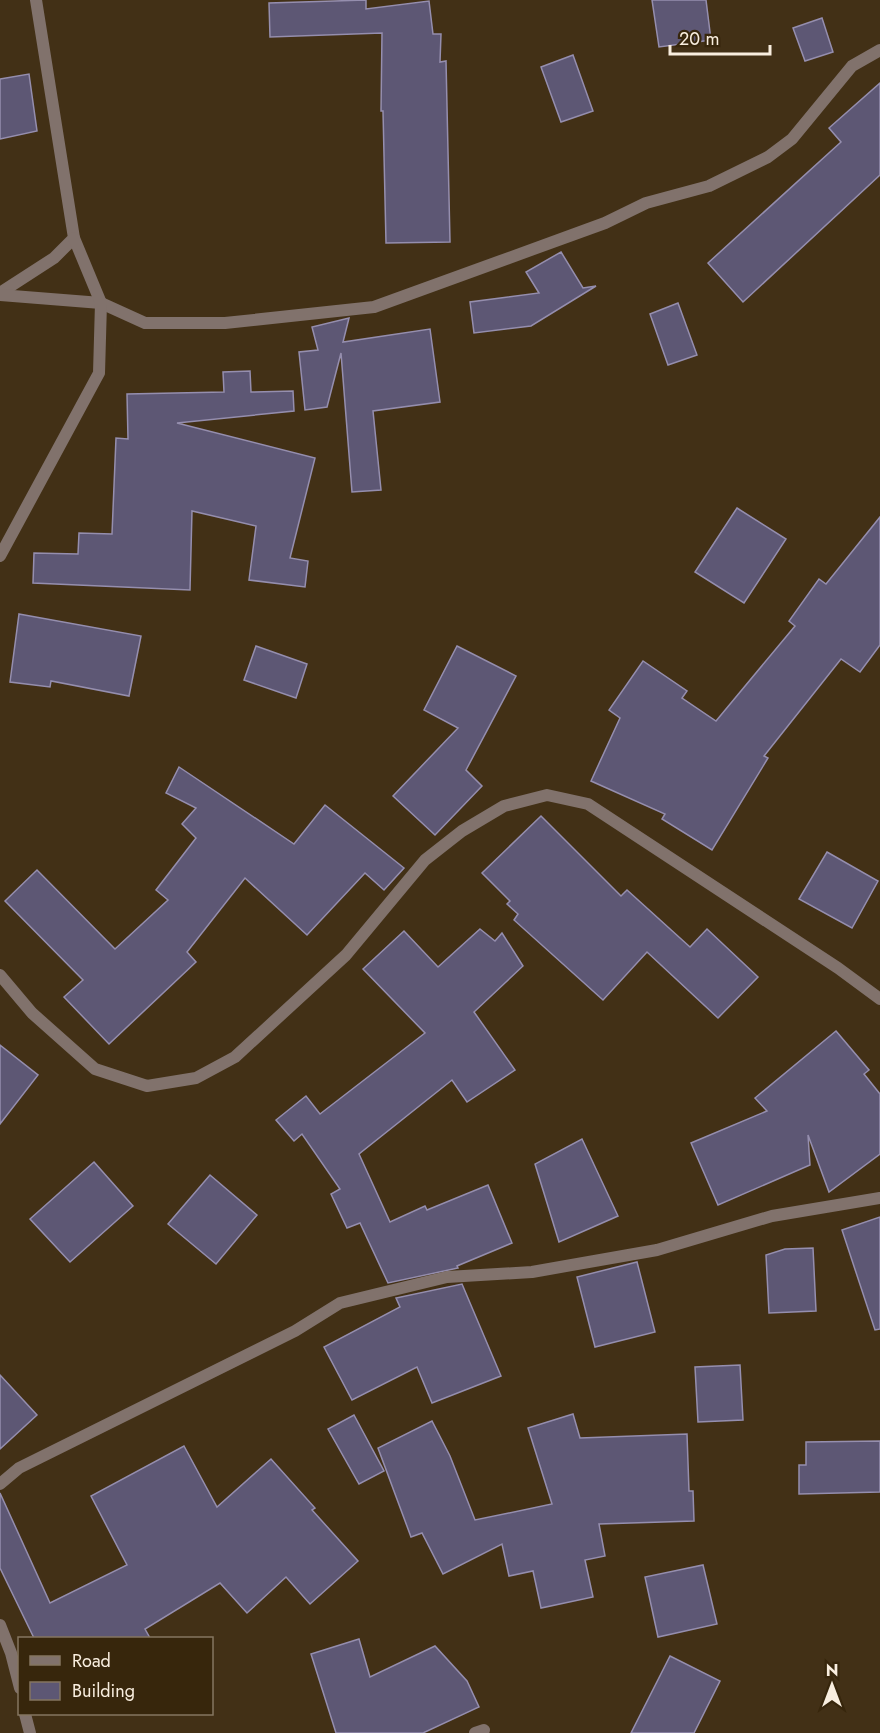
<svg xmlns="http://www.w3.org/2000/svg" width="880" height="1733" font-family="Jost,sans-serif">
	<rect width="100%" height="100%" fill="#423016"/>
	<!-- building -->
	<g fill="#5d5774" stroke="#958eae" stroke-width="1.5">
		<path d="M 366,0 L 366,9 L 429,1 L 433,34 L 441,34 L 440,62 L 446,61 L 450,242 L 386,243 L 383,111 L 381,111 L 382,33 L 270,37 L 269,3 Z"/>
		<path d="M 652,0 L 706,0 L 711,40 L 659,47 Z"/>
		<path d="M 822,18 L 833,52 L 805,61 L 793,28 Z"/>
		<path d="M 573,55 L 593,111 L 561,122 L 541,67 Z"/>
		<path d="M 29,74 L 37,131 L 0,139 L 0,79 Z"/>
		<path d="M 880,83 L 880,175 L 743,302 L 708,263 L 841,142 L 829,128 Z"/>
		<path d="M 561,252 L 583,288 L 596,286 L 531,326 L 474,333 L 470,302 L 539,293 L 526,272 Z"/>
		<path d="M 678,303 L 697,355 L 668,365 L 650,314 Z"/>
		<path d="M 349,318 L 343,342 L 430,329 L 440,402 L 373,411 L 381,490 L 352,492 L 341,353 L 327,407 L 305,410 L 299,352 L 318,350 L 312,327 Z"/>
		<path d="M 250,371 L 251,392 L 293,391 L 294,411 L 177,423 L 315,458 L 290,558 L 308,561 L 305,587 L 249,580 L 256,526 L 192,511 L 190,590 L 33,583 L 34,553 L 78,554 L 79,533 L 112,534 L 116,438 L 128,439 L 127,394 L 224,392 L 223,372 Z"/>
		<path d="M 737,508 L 786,539 L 744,603 L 695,572 Z"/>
		<path d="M 880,517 L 880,645 L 860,672 L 841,659 L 764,756 L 768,758 L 712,850 L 662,819 L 665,814 L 591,781 L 620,718 L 609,710 L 643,661 L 687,691 L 682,698 L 716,721 L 795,626 L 789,621 L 819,579 L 826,584 Z"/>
		<path d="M 19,614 L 141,636 L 129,696 L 51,681 L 50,687 L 10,682 Z"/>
		<path d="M 256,646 L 307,664 L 296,698 L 244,680 Z"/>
		<path d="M 457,646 L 516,676 L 466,770 L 482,786 L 435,835 L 393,796 L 458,728 L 424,710 Z"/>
		<path d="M 179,767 L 294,844 L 325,805 L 404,868 L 384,890 L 365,873 L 307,935 L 245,878 L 187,952 L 196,962 L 109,1044 L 64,997 L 83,980 L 5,901 L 37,870 L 115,949 L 168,900 L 156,890 L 196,838 L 182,824 L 196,808 L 166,793 Z"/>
		<path d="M 541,816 L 621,896 L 627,890 L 690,947 L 707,929 L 758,977 L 718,1018 L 647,952 L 603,1000 L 514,920 L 518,914 L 507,904 L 510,901 L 482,873 Z"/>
		<path d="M 827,852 L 878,881 L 852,928 L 799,899 Z"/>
		<path d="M 480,929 L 495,941 L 502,933 L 523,966 L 474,1012 L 515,1070 L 467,1102 L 452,1080 L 359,1154 L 390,1222 L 425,1206 L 427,1210 L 488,1185 L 512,1243 L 457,1266 L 458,1268 L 388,1283 L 360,1223 L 347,1228 L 331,1194 L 340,1189 L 302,1134 L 294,1141 L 276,1120 L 306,1096 L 320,1114 L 425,1033 L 363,969 L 404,931 L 438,967 Z"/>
		<path d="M 836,1031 L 869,1070 L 864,1074 L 880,1094 L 880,1154 L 829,1192 L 808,1135 L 810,1165 L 718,1205 L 691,1143 L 767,1111 L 755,1098 Z"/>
		<path d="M 0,1045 L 38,1075 L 0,1124 Z"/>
		<path d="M 582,1139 L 618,1216 L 559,1242 L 535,1164 Z"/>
		<path d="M 94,1162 L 133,1206 L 70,1262 L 30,1219 Z"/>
		<path d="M 210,1175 L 257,1215 L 216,1264 L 168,1224 Z"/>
		<path d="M 880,1217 L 880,1329 L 875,1330 L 842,1230 Z"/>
		<path d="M 813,1248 L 816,1311 L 769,1313 L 766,1255 L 785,1249 Z"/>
		<path d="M 637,1262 L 655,1332 L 595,1347 L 577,1277 Z"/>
		<path d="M 462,1284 L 501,1376 L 432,1403 L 417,1367 L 352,1400 L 324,1347 L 400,1307 L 396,1298 Z"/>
		<path d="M 740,1365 L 743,1420 L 698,1422 L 695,1367 Z"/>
		<path d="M 0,1375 L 37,1415 L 0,1449 Z"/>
		<path d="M 573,1414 L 580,1438 L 687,1434 L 689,1491 L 693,1491 L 694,1521 L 599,1524 L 605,1556 L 585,1560 L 593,1597 L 541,1608 L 533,1571 L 509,1576 L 502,1544 L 443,1574 L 422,1533 L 411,1537 L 378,1448 L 432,1421 L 450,1456 L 475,1520 L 552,1504 L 528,1428 Z"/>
		<path d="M 354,1415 L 384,1471 L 359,1484 L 328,1429 Z"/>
		<path d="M 880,1441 L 880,1492 L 799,1494 L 799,1465 L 806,1465 L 806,1442 Z"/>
		<path d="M 184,1446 L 217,1507 L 271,1459 L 315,1508 L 312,1510 L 358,1561 L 310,1604 L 286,1577 L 247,1613 L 220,1583 L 145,1629 L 150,1638 L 34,1638 L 0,1568 L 0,1493 L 50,1603 L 127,1565 L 91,1496 Z"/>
		<path d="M 703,1565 L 717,1624 L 658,1637 L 645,1577 Z"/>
		<path d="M 359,1639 L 370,1677 L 435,1646 L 467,1681 L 479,1707 L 423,1733 L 336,1733 L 311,1654 Z"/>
		<path d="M 670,1656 L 720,1681 L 694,1733 L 631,1733 Z"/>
	</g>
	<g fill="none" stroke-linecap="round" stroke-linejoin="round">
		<!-- minor -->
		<g stroke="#81726c" stroke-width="12">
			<path d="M 0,293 L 54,258 L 74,238 L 36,0"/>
			<path d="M 0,295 L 101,303 L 145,323 L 225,323 L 374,307 L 605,223 L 646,203 L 709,186 L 768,157 L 792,139 L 852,66 L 880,50"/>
			<path d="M 0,556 L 99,373 L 101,303 L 74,238"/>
			<path d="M 0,975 L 32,1013 L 95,1069 L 147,1086 L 196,1078 L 235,1057 L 346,955 L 425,860 L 462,831 L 504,806 L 547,795 L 588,804 L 838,968 L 880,999"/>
			<path d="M 0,1484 L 19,1468 L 295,1331 L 340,1303 L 447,1277 L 532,1272 L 657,1250 L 772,1216 L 880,1198"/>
			<path d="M 0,1625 L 11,1653 L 20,1688"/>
			<path d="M 25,1714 L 30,1733"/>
			<path d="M 475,1733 L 484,1730"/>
		</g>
	</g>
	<!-- legend -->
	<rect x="18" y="1637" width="195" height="78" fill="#37260c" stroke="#857660" stroke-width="1.5"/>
	<rect x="30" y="1656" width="30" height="9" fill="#81726c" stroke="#857660" stroke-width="1.5"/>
	<text x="72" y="1667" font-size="18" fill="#f9eedf">Road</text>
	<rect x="30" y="1682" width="30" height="18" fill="#5d5774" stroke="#857660" stroke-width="1.5"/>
	<text x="72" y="1697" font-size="18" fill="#f9eedf">Building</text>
	<!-- north arrow -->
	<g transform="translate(832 1685)" stroke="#37260c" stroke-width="4.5" paint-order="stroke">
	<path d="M0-4.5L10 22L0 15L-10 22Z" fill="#f9eedf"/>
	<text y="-9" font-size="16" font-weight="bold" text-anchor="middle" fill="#f9eedf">N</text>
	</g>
	<!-- scale -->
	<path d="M670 45v9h100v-9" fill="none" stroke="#f9eedf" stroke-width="3"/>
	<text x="679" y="45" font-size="18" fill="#f9eedf" stroke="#37260c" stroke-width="4.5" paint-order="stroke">20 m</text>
</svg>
